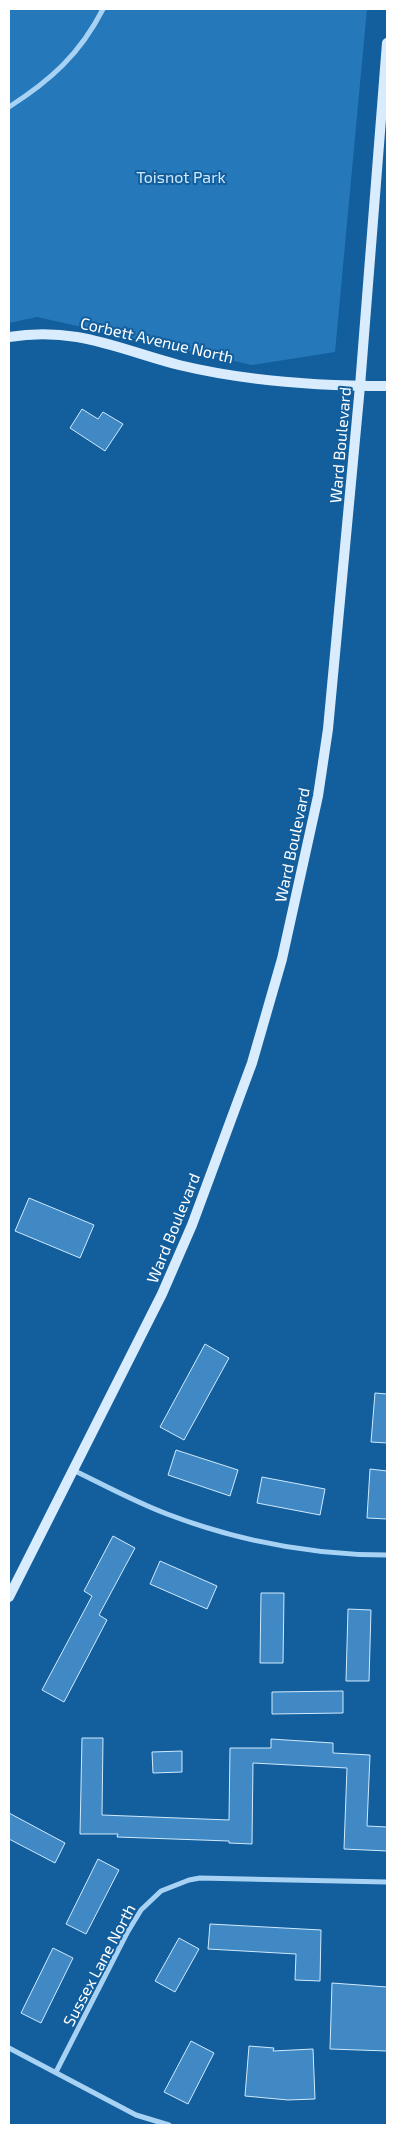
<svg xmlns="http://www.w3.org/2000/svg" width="396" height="2134" font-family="'Exo 2',sans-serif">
	<rect width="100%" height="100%" fill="#135e9c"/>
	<!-- green -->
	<path fill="#2578ba" d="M 9,9 L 367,9 L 335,352 L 252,365 L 37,317 L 9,323 Z"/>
	<!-- building -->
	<g fill="#4089c5" stroke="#d0eafd">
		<path d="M 82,409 L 98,419 L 103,412 L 123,424 L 105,451 L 70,428 Z"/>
		<path d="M 29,1198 L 94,1225 L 80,1258 L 15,1231 Z"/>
		<path d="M 205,1344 L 229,1358 L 184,1440 L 160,1427 Z"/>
		<path d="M 375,1393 L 387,1394 L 387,1443 L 371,1442 Z"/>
		<path d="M 176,1450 L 238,1470 L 230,1496 L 168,1475 Z"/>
		<path d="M 370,1469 L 387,1471 L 387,1519 L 367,1518 Z"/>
		<path d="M 262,1477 L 325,1489 L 320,1515 L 257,1503 Z"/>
		<path d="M 113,1536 L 135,1548 L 99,1615 L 107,1620 L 64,1702 L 42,1690 L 92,1596 L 84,1591 Z"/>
		<path d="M 160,1561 L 217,1586 L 207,1609 L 150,1584 Z"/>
		<path d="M 261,1593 L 284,1593 L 283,1663 L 260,1663 Z"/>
		<path d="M 348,1609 L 371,1610 L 369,1681 L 346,1681 Z"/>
		<path d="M 343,1691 L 343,1713 L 272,1714 L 272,1692 Z"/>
		<path d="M 82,1738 L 103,1738 L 102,1815 L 229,1820 L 230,1748 L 271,1748 L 271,1739 L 333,1743 L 333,1753 L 370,1755 L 367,1826 L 387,1827 L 387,1851 L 344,1849 L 347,1768 L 253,1763 L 252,1844 L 229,1843 L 229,1841 L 117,1837 L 118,1834 L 80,1834 Z"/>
		<path d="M 182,1751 L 182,1772 L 153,1773 L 152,1752 Z"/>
		<path d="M 9,1813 L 65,1843 L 55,1863 L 9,1839 Z"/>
		<path d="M 98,1859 L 119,1870 L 86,1934 L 66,1924 Z"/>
		<path d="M 210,1924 L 321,1930 L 320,1981 L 295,1980 L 296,1954 L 208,1949 Z"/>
		<path d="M 179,1938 L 199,1949 L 175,1992 L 155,1981 Z"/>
		<path d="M 53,1948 L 73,1958 L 41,2023 L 21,2013 Z"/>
		<path d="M 332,1983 L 387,1987 L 387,2051 L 330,2049 Z"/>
		<path d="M 191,2041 L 214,2053 L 188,2104 L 164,2092 Z"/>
		<path d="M 249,2046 L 274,2048 L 273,2051 L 313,2049 L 315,2099 L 288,2100 L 245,2096 Z"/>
	</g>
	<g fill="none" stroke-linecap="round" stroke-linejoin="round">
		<!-- street -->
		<g stroke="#a8d2f4" stroke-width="5">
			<path d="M 9,107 C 51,80 80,54 103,9"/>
			<path d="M 73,1470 C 104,1485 135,1502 167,1514 C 238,1541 311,1555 387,1555"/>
			<path d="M 9,2048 L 136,2115 L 169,2125"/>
			<path d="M 56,2072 L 127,1933 L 141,1910 L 161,1891 L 189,1880 L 200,1878 L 387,1882"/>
		</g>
		<!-- secondary -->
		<g stroke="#d8ecfd" stroke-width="10">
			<path d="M 9,337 C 75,326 118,349 179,365 C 245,381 320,386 387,386"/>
			<path d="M 9,1597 L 162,1294 L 192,1225 L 252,1063 L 282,959 L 318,796 L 328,729 L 360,386 L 387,43"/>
		</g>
	</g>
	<g text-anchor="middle" stroke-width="4" stroke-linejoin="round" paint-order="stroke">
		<!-- park labels -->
		<g font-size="16" fill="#d0eafd" stroke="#135e9c">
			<text x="181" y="183">Toisnot Park</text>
		</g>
		<!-- street labels -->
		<g font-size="16" fill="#fff" stroke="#135e9c">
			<text transform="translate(157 340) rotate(13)" y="6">Corbett Avenue North</text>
			<text transform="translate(340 445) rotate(-85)" y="6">Ward Boulevard</text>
			<text transform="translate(292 845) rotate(-78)" y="6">Ward Boulevard</text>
			<text transform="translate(173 1228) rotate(-68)" y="6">Ward Boulevard</text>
			<text transform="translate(99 1965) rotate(-62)" y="6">Sussex Lane North</text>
		</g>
	</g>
	<!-- border -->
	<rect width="396" height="2134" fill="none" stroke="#ffffff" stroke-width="20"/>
</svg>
